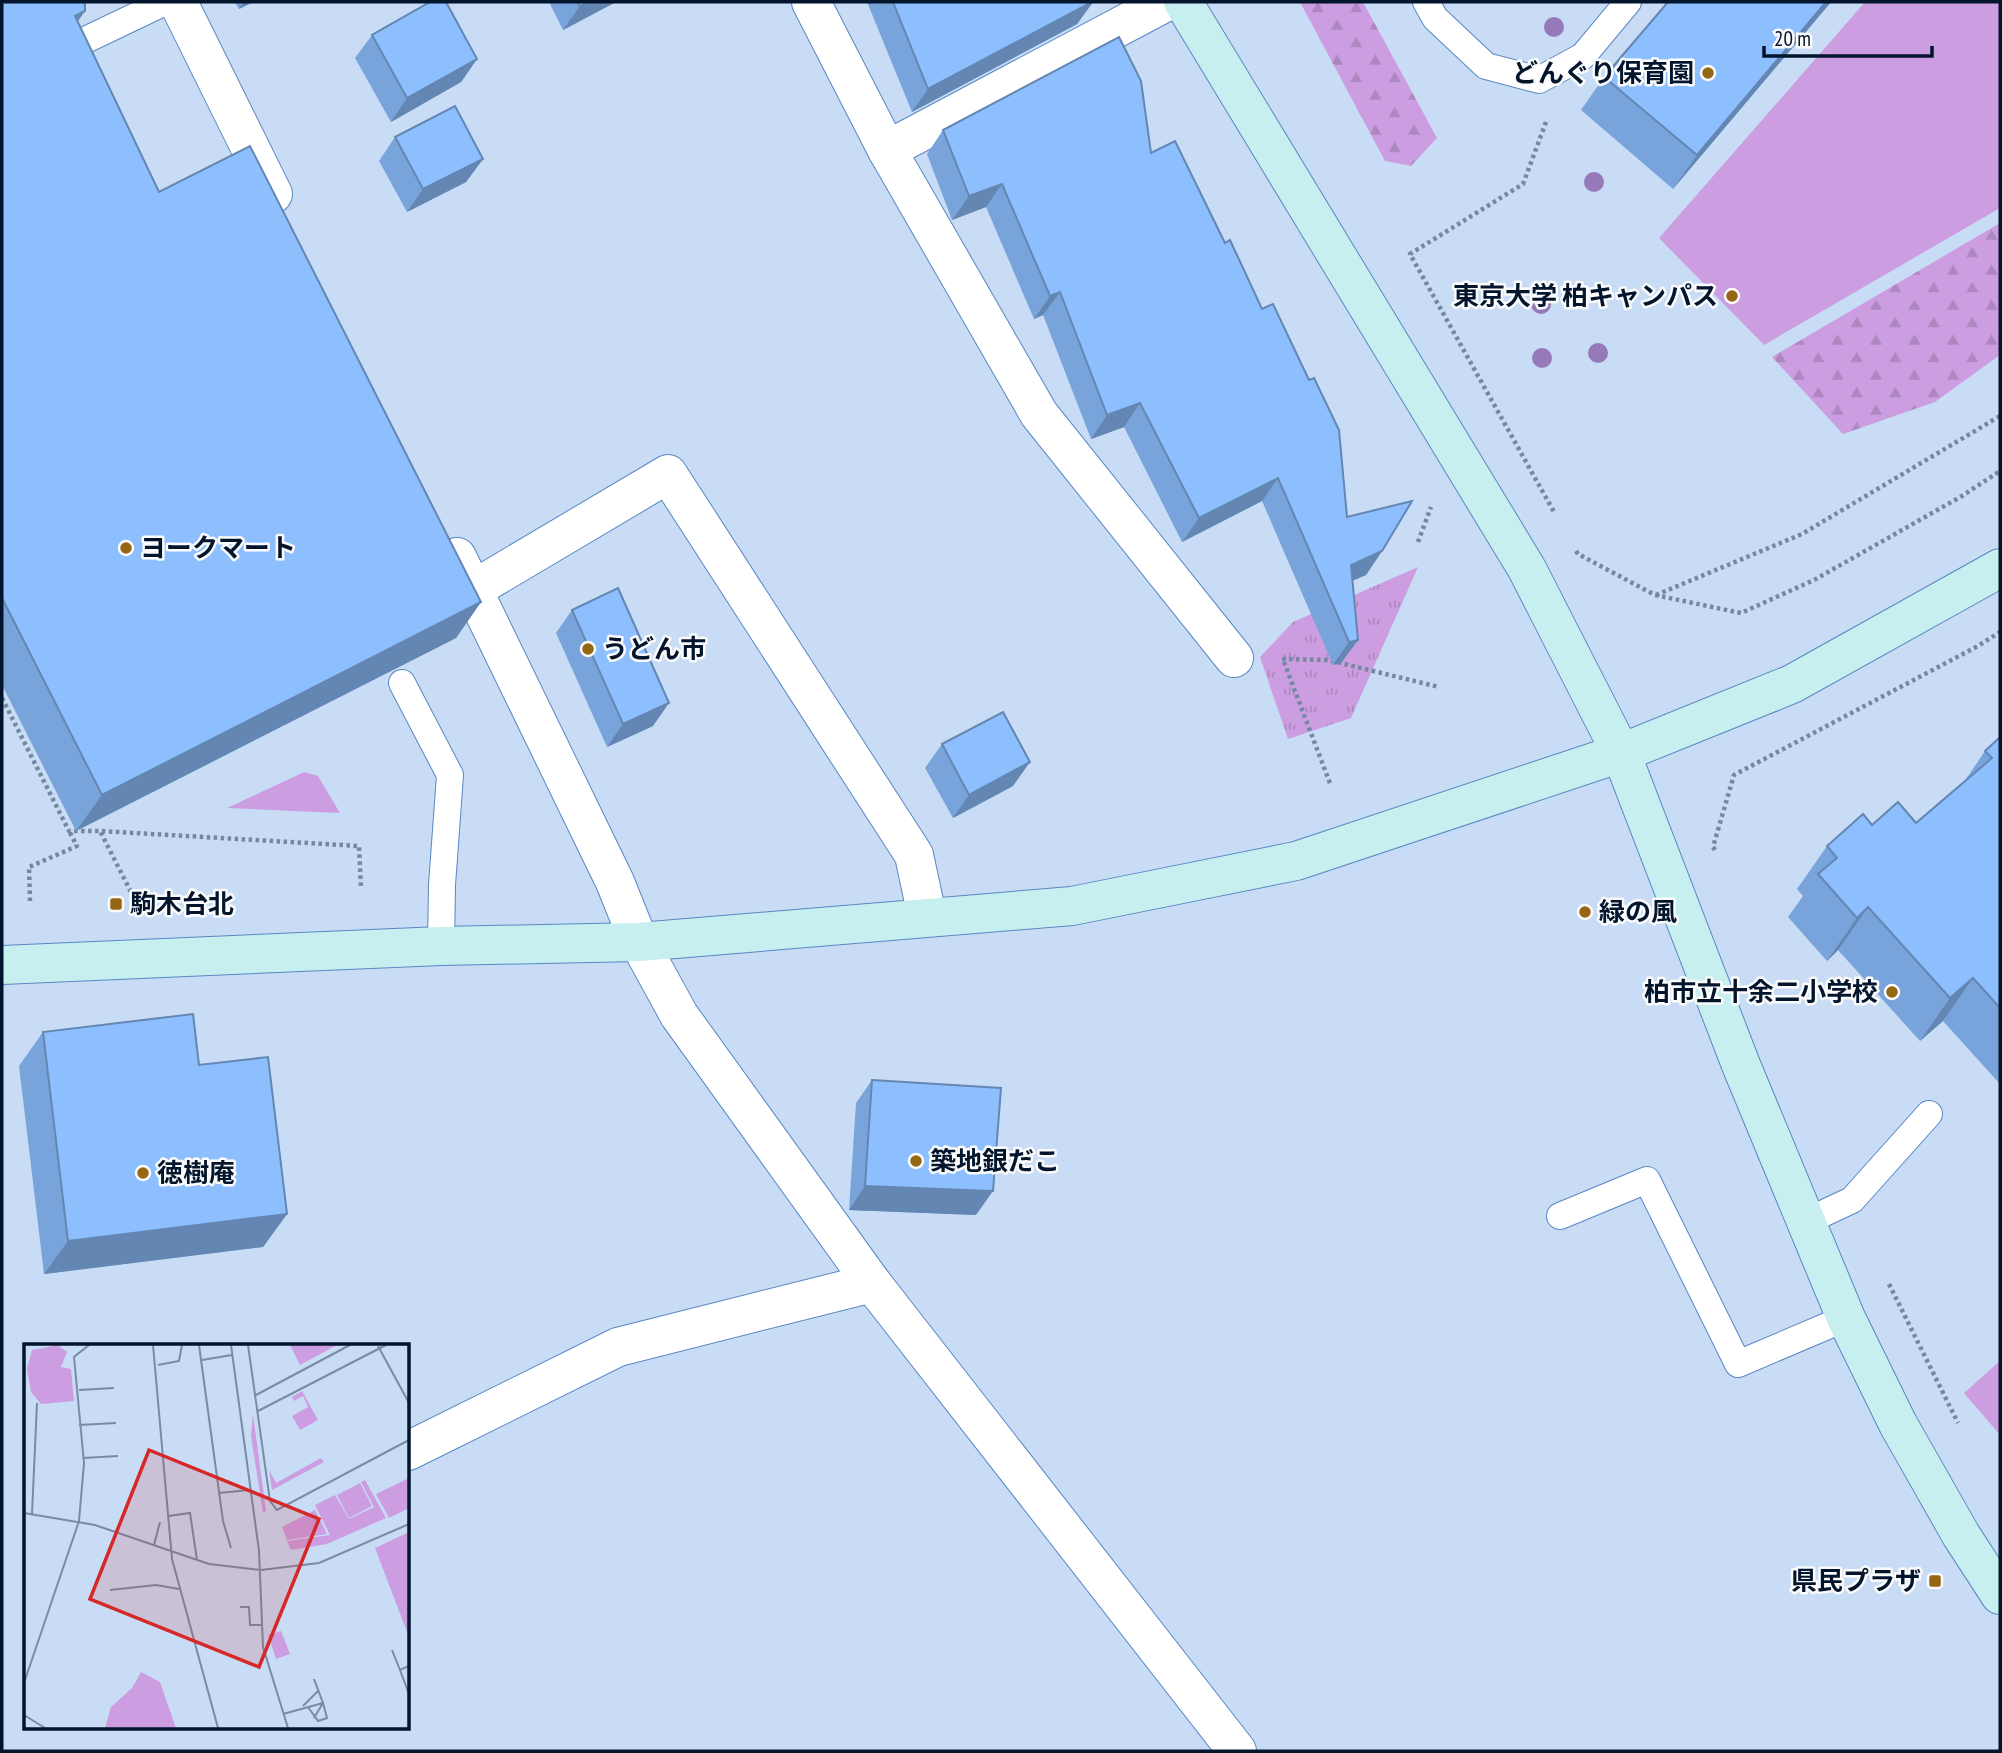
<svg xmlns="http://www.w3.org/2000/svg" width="2002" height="1753" font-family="'PT Sans Narrow','Noto Sans JP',sans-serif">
	<defs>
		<pattern id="forest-firs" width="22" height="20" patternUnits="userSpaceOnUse" patternTransform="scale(1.75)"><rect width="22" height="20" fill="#cc9ee1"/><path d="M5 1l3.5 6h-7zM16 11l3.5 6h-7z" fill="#ae87c1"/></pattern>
		<pattern id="park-tufts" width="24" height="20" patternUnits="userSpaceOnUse" patternTransform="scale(1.75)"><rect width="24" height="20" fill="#cc9ee1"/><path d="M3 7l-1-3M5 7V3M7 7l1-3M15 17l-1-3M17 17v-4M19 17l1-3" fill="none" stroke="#ae87c1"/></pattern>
	</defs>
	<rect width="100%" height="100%" fill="#c8dcf6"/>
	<!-- green -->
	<g fill="#cc9ee1">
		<path d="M 1865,2 L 2000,2 L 2000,208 L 1764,345 L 1659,238 Z"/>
		<path d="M 304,772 L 318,776 L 340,813 L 227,808 Z"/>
		<path d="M 2000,1361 L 2000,1435 L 1964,1393 Z"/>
	</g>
	<!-- forest -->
	<g fill="url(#forest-firs)">
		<path d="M 1300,2 L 1363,2 L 1437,138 L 1411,166 L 1385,161 Z"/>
		<path d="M 2000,223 L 2000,355 L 1935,402 L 1843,434 L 1772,357 Z"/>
	</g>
	<!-- park -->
	<path fill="url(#park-tufts)" d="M 1418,567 L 1351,718 L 1288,739 L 1260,657 L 1293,622 Z"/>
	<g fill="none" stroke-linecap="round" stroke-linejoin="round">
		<!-- lane casing -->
		<g stroke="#5887c3" stroke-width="28">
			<g id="lane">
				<path d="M 1426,2 L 1435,18 L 1486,66 L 1539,80 L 1583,56 L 1628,2"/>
				<path d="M 75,45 L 165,2"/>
				<path d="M 402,683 L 450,775 L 442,885 L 441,946"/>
				<path d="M 1560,1216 L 1647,1180 L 1738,1364 L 1846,1318"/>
				<path d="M 1805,1222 L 1852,1200 L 1929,1114"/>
			</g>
		</g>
		<!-- street casing -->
		<g stroke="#5887c3" stroke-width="40">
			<g id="street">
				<path d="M 178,2 L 273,194"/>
				<path d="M 811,2 L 887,150 L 1039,414 L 1234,658"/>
				<path d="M 887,150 L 1166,2"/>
				<path d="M 457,557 L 615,882 L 639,942 L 679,1015 L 872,1283 L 1237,1751"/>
				<path d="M 474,589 L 668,474 L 914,855 L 927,916"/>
				<path d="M 408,1451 L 618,1347 L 872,1283"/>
			</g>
		</g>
		<!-- secondary casing -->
		<g stroke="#5887c3" stroke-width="40">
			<g id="secondary">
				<path d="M 1183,2 L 1527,569 L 1621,753 L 1741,1065 L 1846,1318 L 1898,1424 L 1961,1535 L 2000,1595"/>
				<path d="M 2,965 L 441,946 L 639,942 L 1072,906 L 1296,861 L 1621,753 L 1792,684 L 2000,568"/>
			</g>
		</g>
		<!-- path -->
		<g stroke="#7588a1" stroke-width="4.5" stroke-dasharray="3.5 3.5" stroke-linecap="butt">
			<path d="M 1546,122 L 1523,184 L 1410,254 L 1554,512"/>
			<path d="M 1418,542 L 1431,507"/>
			<path d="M 1576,551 L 1578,554 L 1655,595 L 1741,613 L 1814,580 L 1962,496 L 2000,471"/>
			<path d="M 1656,595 L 1802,534 L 2000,416"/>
			<path d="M 1282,659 L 1328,660 L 1439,687"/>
			<path d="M 1284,662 L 1331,786"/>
			<path d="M 2,698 L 69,831 L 100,831"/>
			<path d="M 1715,850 L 1713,847 L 1734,775 L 1978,646 L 2000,632"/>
			<path d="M 134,898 L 100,831 L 359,846 L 361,888"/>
			<path d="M 30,901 L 29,867 L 77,846 L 69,831"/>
			<path d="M 1889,1284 L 1958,1423"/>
		</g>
		<!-- lane -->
		<use href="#lane" stroke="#fff" stroke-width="26"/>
		<!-- street -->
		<use href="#street" stroke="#fff" stroke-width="38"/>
		<!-- secondary -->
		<use href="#secondary" stroke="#c8efef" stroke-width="38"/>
	</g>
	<!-- trees -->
	<g fill="#9579b8">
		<circle cx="1554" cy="27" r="10"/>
		<circle cx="1594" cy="182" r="10"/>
		<circle cx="1541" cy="304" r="10"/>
		<circle cx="1598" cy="353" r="10"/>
		<circle cx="1542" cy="358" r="10"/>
	</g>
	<!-- wall -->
	<g fill="#79a4db">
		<path d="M 2,2 L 78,22 L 159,192 L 481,602 L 456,638 L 76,831 L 2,685 Z"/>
		<path d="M 235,2 L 253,2 L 239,9 Z"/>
		<path d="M 549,2 L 616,2 L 563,30 Z"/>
		<path d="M 867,2 L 1093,2 L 1077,24 L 912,112 Z"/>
		<path d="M 1668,2 L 1831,2 L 1673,189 L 1581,110 L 1604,77 Z"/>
		<path d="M 372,35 L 477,59 L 461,82 L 391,122 L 355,58 Z"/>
		<path d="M 943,130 L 1151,153 L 1347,517 L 1382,551 L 1366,575 L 1352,581 L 1358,640 L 1341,663 L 1333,665 L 1262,501 L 1182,542 L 1124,427 L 1091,439 L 1043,315 L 1034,319 L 986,207 L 952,220 L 927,154 Z"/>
		<path d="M 395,137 L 483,159 L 466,182 L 407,212 L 379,161 Z"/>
		<path d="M 572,610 L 653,726 L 607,747 L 556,633 Z"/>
		<path d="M 2000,737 L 2000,1084 L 1943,1021 L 1920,1041 L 1838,950 L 1827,961 L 1788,917 L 1803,896 L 1797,889 L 1827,846 L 1872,825 L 1916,823 L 1964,782 L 1985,751 Z"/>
		<path d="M 942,744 L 1013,786 L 953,818 L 925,768 Z"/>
		<path d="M 43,1032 L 199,1065 L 287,1214 L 263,1247 L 44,1274 L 19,1066 Z"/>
		<path d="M 872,1080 L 976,1215 L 849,1210 L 856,1103 Z"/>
	</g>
	<!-- shaded-wall -->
	<g fill="#6386b2">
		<path d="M 244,2 L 253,2 L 239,9 Z"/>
		<path d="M 588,2 L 616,2 L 563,30 L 580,6 Z"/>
		<path d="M 1093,2 L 1077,24 L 912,112 L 928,89 Z"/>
		<path d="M 1826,2 L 1831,2 L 1673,189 L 1697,155 Z"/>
		<path d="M 85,11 L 60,47 L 75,16 Z"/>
		<path d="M 477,59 L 461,82 L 391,122 L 407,98 Z"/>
		<path d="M 483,159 L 466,182 L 407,212 L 423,189 Z"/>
		<path d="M 1002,184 L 986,207 L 952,220 L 969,196 Z"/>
		<path d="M 1060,292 L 1043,315 L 1034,319 L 1050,296 Z"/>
		<path d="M 1140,403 L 1124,427 L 1091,439 L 1107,415 Z"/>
		<path d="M 1278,478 L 1262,501 L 1182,542 L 1199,518 Z"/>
		<path d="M 1382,551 L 1366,575 L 1335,588 L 1351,565 Z"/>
		<path d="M 481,602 L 456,638 L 76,831 L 102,795 Z"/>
		<path d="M 1358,640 L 1341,663 L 1333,665 L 1349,642 Z"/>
		<path d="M 669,703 L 653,726 L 607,747 L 623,724 Z"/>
		<path d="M 1030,762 L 1013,786 L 953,818 L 969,795 Z"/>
		<path d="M 1868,907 L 1838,950 L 1827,961 L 1857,918 Z"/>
		<path d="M 1973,978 L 1943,1021 L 1920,1041 L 1950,998 Z"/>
		<path d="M 865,1186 L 993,1191 L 976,1215 L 849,1210 Z"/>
		<path d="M 287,1214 L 263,1247 L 44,1274 L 68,1241 Z"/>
	</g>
	<!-- building -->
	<g fill="#8dbfff" stroke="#6386b2" stroke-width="2">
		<path d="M 2,2 L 84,2 L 85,5 L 85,11 L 75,16 L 159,192 L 250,146 L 481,602 L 102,795 L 2,598 Z"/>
		<path d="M 430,2 L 446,2 L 477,59 L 407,98 L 372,35 Z"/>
		<path d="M 577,2 L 588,2 L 580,6 Z"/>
		<path d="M 893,2 L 1092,2 L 928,89 Z"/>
		<path d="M 1668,2 L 1826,2 L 1697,155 L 1604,77 Z"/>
		<path d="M 1119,37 L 1141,81 L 1151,153 L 1175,141 L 1225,243 L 1230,240 L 1262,309 L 1273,304 L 1309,380 L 1314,378 L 1339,430 L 1347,517 L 1412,501 L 1382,551 L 1351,565 L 1358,640 L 1349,642 L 1278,478 L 1199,518 L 1140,403 L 1107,415 L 1060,292 L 1050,296 L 1002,184 L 969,196 L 943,130 Z"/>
		<path d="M 455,106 L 483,159 L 423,189 L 395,137 Z"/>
		<path d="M 618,588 L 669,703 L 623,724 L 572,610 Z"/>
		<path d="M 1003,712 L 1030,762 L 969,795 L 942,744 Z"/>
		<path d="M 2000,737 L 2000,1008 L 1973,978 L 1950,998 L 1868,907 L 1857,918 L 1818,874 L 1837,858 L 1827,846 L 1863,814 L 1872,825 L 1898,802 L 1916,823 L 1992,758 L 1985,751 Z"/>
		<path d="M 193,1014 L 199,1065 L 268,1057 L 287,1214 L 68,1241 L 43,1032 Z"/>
		<path d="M 872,1080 L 1001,1088 L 993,1191 L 865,1186 Z"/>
	</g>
	<!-- markers -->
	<g fill="#956615" stroke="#fbfbfb" stroke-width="2.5">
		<circle cx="1708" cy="73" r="7"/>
		<circle cx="1732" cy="296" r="7"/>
		<circle cx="126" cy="548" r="7"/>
		<circle cx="588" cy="649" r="7"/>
		<rect x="109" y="897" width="14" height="14" rx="3.5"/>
		<circle cx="1585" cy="912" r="7"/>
		<circle cx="1892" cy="992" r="7"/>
		<circle cx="916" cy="1161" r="7"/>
		<circle cx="143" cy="1173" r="7"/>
		<rect x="1928" y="1574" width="14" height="14" rx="3.5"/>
	</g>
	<g text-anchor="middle" stroke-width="5" stroke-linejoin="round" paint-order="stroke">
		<!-- poi labels -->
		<g font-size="26" font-weight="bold" fill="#03152c" stroke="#fbfbfb" text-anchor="start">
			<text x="1694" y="82" text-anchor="end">どんぐり保育園</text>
			<text x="1718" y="305" text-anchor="end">東京大学 柏キャンパス</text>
			<text x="140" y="557">ヨークマート</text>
			<text x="602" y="658">うどん市</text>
			<text x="130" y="913">駒木台北</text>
			<text x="1599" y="921">緑の風</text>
			<text x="1878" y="1001" text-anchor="end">柏市立十余二小学校</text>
			<text x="930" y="1170">築地銀だこ</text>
			<text x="157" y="1182">徳樹庵</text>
			<text x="1921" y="1590" text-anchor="end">県民プラザ</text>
		</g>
	</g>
	<!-- overview -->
	<g transform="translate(24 1344)">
		<rect width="385" height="385" fill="#c8dcf6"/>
		<path d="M 278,47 L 294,76 L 276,86 L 268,72 L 284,63 L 279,52 L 270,57 L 268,53 ZM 297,114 L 300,118 L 248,146 L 245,126 L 252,139 ZM 336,139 L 348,162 L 325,174 L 313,151 ZM 291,166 L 303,190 L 263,196 L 258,183 ZM 257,287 L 266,310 L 252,315 L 244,291 Z" fill="#cc9ee1"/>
		<path d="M 34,1 L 43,8 L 37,23 L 47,25 L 50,57 L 17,60 L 7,48 L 3,25 L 8,6 ZM 229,70 L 242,167 L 239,169 L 227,92 ZM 385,134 L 385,164 L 365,174 L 352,150 ZM 341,136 L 362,174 L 303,200 L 267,206 L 263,197 L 306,191 L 291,161 L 311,151 L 325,175 L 350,163 L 337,138 ZM 117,328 L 136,338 L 152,384 L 81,384 L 87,363 L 108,344 Z" fill="#cc9ee1"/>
		<path d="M 266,1 L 313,1 L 276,21 ZM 385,188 L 385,293 L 351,204 Z" fill="#cc9ee1"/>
		<path fill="none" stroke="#798ca5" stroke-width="2" d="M 129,1 L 148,215 L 194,384M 175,1 L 199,177 L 207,204M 207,1 L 235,207 L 239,303 L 264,384M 224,1 L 246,157 L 253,166 L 385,96M 354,2 L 385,59M 178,16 L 208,11M 134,21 L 155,17 L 158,1M 55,46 L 90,44M 232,51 L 326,1M 234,67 L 362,1M 55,81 L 92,79M 59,114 L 94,112M 195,149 L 225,146M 0,169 L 71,181 L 185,220 L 237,226 L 295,219 L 385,180M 8,170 L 13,59M 145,172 L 166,169 L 173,216M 130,201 L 136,178M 86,246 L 132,241 L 155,245M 216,263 L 225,263 L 226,281 L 237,281M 368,306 L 376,326 L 385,322M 376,326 L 385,350M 290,335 L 299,359 L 290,374M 0,339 L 55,177 L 60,119 L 50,13 L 65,1M 279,362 L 295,346M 259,370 L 299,359 L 303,374 L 294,377 L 284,363M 0,371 L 21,384"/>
		<path fill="#d62828" fill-opacity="0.15" stroke="#d62828" stroke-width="3.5" d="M 125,106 L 295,175 L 235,323 L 66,255 Z"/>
		<rect width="385" height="385" fill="none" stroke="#03152c" stroke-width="3.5"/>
	</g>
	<!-- border -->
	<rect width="2002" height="1753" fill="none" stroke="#03152c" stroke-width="7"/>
	<!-- scale -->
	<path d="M1764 46v10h168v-10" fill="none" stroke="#03152c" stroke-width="3.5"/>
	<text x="1774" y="46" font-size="21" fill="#03152c" stroke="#fbfbfb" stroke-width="5" paint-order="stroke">20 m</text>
</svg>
